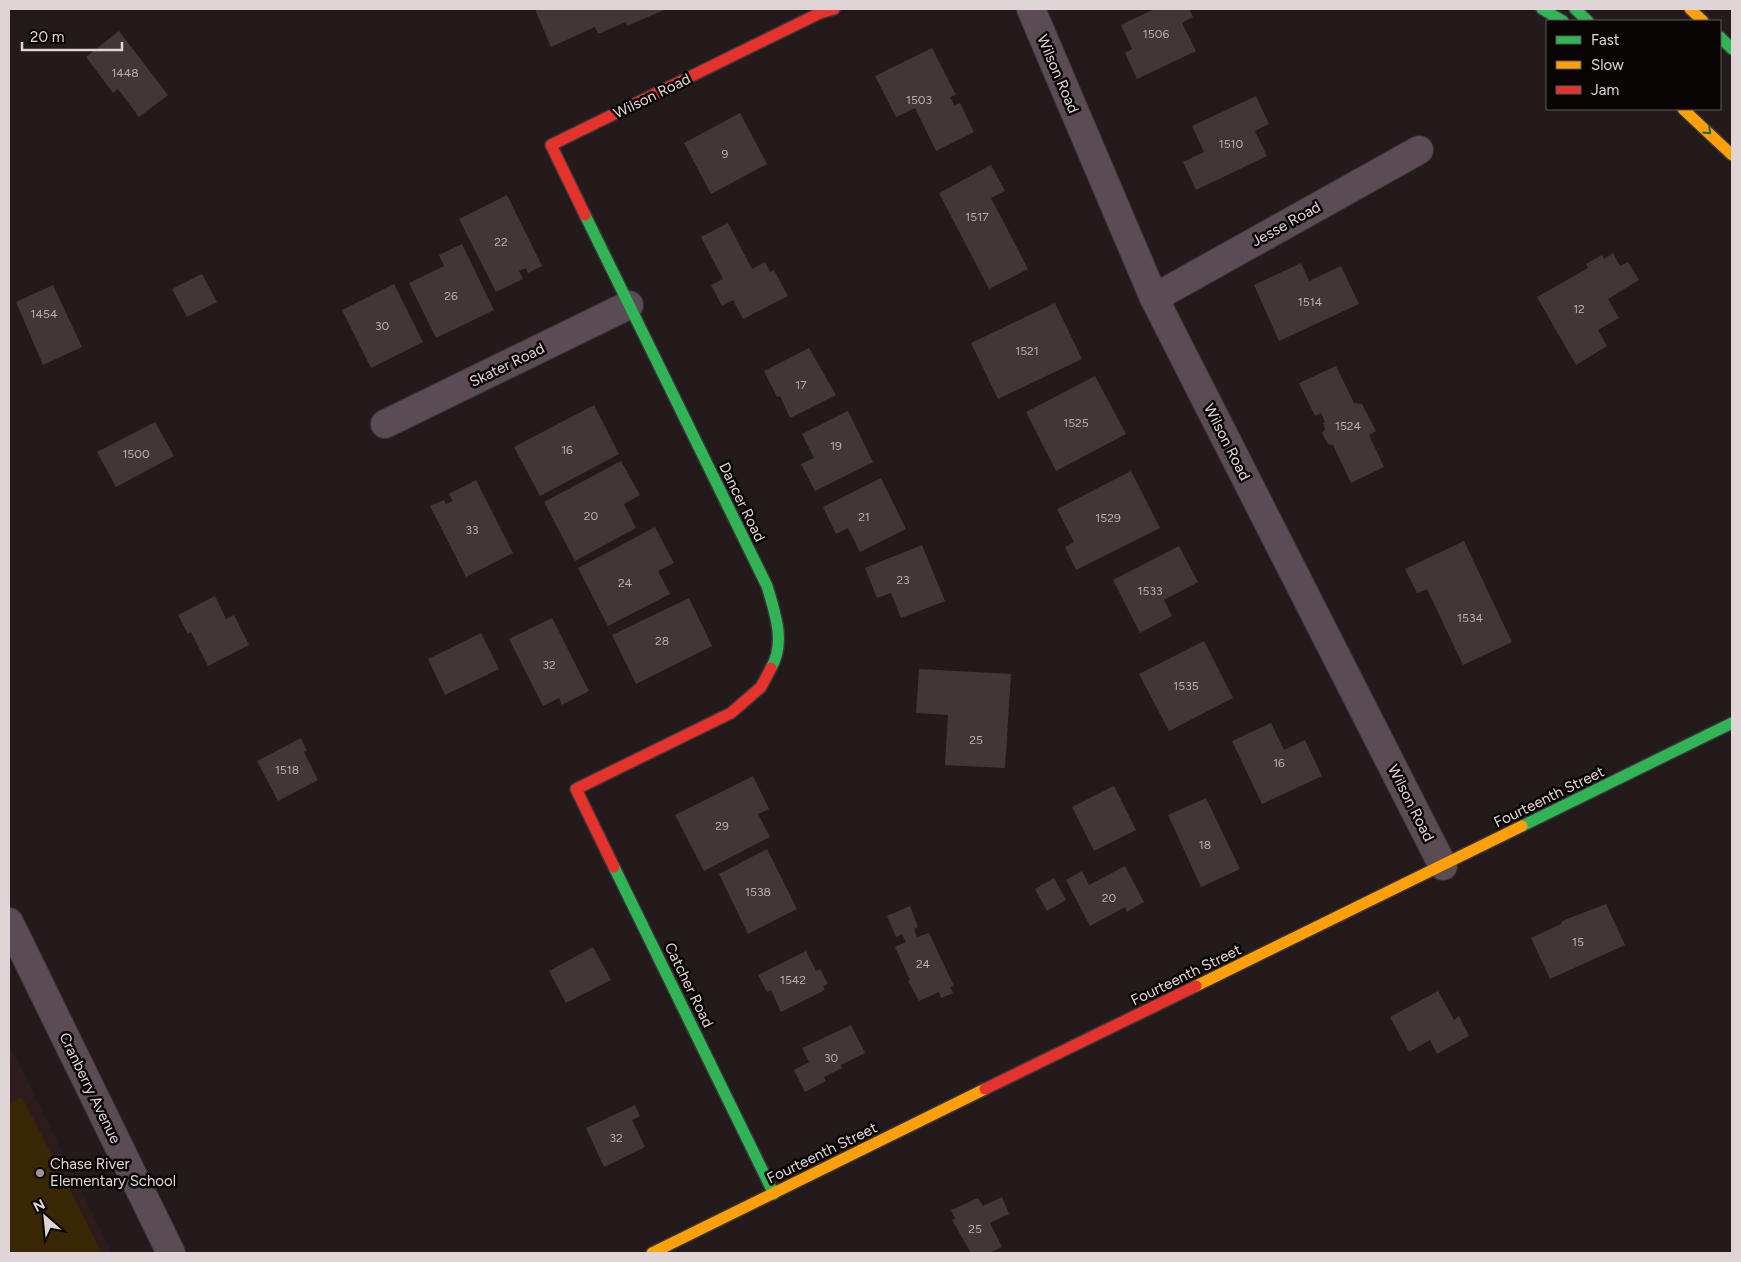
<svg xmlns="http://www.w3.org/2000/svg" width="1741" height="1262" font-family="Figtree,sans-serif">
	<rect width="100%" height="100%" fill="#221a1b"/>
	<!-- built -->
	<path fill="#2e1c1d" d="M 9,1044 L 33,1092 L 112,1253 L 9,1253 Z"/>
	<!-- green -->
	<path fill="#392604" d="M 22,1097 L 102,1253 L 9,1253 L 9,1104 Z"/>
	<!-- building -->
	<g fill="#403838">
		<path d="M 535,9 L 664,9 L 664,10 L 627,26 L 626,22 L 598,34 L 595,27 L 551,47 Z"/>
		<path d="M 1154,9 L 1189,9 L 1193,17 L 1182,23 L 1196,51 L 1137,79 L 1125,53 L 1132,49 L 1121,25 Z"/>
		<path d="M 119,31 L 168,95 L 139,117 L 118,89 L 113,93 L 86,57 Z"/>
		<path d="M 932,48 L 956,95 L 950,97 L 954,105 L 960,103 L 974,132 L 936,151 L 915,108 L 896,117 L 875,76 Z"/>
		<path d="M 1256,96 L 1269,124 L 1255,131 L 1267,156 L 1196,190 L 1183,162 L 1204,152 L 1192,126 Z"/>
		<path d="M 740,113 L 767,164 L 711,194 L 684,143 Z"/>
		<path d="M 991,165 L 1005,191 L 991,198 L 1028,269 L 989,289 L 939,193 Z"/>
		<path d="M 507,195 L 542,266 L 528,273 L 526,268 L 519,271 L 523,279 L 496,292 L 459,219 Z"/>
		<path d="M 728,223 L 752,269 L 765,262 L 770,272 L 774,270 L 788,296 L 743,319 L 733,300 L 722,306 L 711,285 L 723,279 L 701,237 Z"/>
		<path d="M 462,244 L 494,310 L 436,338 L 409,283 L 444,266 L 439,255 Z"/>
		<path d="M 1613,253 L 1620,266 L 1628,262 L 1639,280 L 1608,299 L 1619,318 L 1598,330 L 1607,346 L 1576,365 L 1537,297 L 1588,268 L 1586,264 L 1602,255 L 1604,259 Z"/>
		<path d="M 1301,263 L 1309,281 L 1341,266 L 1359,304 L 1279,341 L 1254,285 Z"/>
		<path d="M 202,274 L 217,302 L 187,317 L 172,289 Z"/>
		<path d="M 394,284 L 423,342 L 371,368 L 342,310 Z"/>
		<path d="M 53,285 L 82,347 L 43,365 L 16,302 Z"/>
		<path d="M 1055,303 L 1082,359 L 998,399 L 971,343 Z"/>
		<path d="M 809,348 L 836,395 L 790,418 L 780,396 L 777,397 L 764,371 Z"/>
		<path d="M 1336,366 L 1354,403 L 1362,404 L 1376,431 L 1369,435 L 1384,467 L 1351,483 L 1333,445 L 1328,444 L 1322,433 L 1325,429 L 1323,423 L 1325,422 L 1321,413 L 1315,416 L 1299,383 Z"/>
		<path d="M 1095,376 L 1126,434 L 1056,471 L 1026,412 Z"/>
		<path d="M 594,405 L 619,454 L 540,496 L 514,447 Z"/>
		<path d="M 848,411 L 873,462 L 815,491 L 801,464 L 814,458 L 802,434 Z"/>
		<path d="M 155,422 L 174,456 L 116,487 L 97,452 Z"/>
		<path d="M 621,461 L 640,495 L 624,504 L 636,528 L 575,561 L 544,502 Z"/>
		<path d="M 1131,471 L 1160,528 L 1076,570 L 1065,547 L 1074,542 L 1057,509 Z"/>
		<path d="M 881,478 L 906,529 L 860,552 L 848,528 L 836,534 L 823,507 Z"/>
		<path d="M 476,480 L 513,553 L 466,577 L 430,506 L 444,500 L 446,504 L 453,501 L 449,494 Z"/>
		<path d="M 655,527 L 674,563 L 658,571 L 670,594 L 608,626 L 578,568 Z"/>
		<path d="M 1464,541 L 1512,642 L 1463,665 L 1427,589 L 1417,593 L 1405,569 Z"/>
		<path d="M 922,545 L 945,601 L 901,618 L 891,593 L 877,598 L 865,568 Z"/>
		<path d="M 1179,546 L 1198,582 L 1164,600 L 1172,616 L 1140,633 L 1113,580 Z"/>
		<path d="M 215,596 L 226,619 L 234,615 L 249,645 L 208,666 L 191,632 L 188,634 L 178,615 Z"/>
		<path d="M 689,598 L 712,646 L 636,684 L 612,635 Z"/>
		<path d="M 552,618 L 589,691 L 562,705 L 559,698 L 543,706 L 509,639 Z"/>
		<path d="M 481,633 L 499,669 L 445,695 L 428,659 Z"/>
		<path d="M 1204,641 L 1233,698 L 1169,731 L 1139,674 Z"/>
		<path d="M 919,669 L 1011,674 L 1005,768 L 945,765 L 948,715 L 916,713 Z"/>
		<path d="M 1271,723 L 1284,750 L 1305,740 L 1322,776 L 1262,804 L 1232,741 Z"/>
		<path d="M 301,738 L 307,751 L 304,752 L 318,780 L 278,801 L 257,761 Z"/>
		<path d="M 753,776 L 769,809 L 758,814 L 770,837 L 704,871 L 675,815 Z"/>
		<path d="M 1114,786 L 1136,830 L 1094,851 L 1072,807 Z"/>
		<path d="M 1206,798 L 1240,869 L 1201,887 L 1168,815 Z"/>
		<path d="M 767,849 L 797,909 L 748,934 L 719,874 Z"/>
		<path d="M 1125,866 L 1144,902 L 1127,912 L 1125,907 L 1090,926 L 1066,880 L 1082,871 L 1089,885 Z"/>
		<path d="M 1054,878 L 1066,900 L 1047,911 L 1035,889 Z"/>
		<path d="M 1606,904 L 1625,945 L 1550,979 L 1531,938 L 1561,924 L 1562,921 Z"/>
		<path d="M 910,906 L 918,927 L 914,929 L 917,937 L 929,933 L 954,986 L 950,987 L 953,993 L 941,998 L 939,992 L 919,1001 L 908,981 L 910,980 L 895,947 L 906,942 L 902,934 L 896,937 L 887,916 Z"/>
		<path d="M 593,947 L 611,980 L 566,1003 L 549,971 Z"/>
		<path d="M 806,951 L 816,971 L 820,969 L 828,984 L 823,986 L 825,990 L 781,1012 L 771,990 L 767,992 L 758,975 Z"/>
		<path d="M 1438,991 L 1454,1020 L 1459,1016 L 1469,1036 L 1437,1054 L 1430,1040 L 1409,1052 L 1390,1017 Z"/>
		<path d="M 851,1025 L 865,1053 L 841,1065 L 842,1068 L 824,1077 L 826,1081 L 805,1092 L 794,1070 L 809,1062 L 802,1048 Z"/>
		<path d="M 635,1105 L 640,1116 L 632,1120 L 645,1147 L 604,1167 L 586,1128 Z"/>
		<path d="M 1002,1197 L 1009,1214 L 990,1223 L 1002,1247 L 989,1253 L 971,1253 L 952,1220 L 955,1219 L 951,1210 L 978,1198 L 983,1206 Z"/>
	</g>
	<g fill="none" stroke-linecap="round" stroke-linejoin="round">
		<!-- street casing -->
		<g stroke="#3c3536" stroke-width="30">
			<g id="street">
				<path d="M 1031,9 L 1154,298 L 1443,866"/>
				<path d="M 1154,298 L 1419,150"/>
				<path d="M 385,424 L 629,305"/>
				<path d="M 9,922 L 171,1253"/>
			</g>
		</g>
		<!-- fast casing -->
		<g stroke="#3c3536" stroke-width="14">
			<g id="fast">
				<path d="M 1542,9 L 1563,21"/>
				<path d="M 1575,9 L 1588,21"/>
				<path d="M 1720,37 L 1732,49"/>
				<path d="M 585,215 L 767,586 C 775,613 786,643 771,668"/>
				<path d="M 1522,826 L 1732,723"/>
				<path d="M 614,867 L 774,1194"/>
			</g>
		</g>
		<!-- slow casing -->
		<g stroke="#3c3536" stroke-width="14">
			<g id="slow">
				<path d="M 1690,9 L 1703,21"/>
				<path d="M 1683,109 L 1732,155"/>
				<path d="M 1196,986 L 1522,826"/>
				<path d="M 652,1253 L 985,1089"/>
			</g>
		</g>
		<!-- jam casing -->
		<g stroke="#3c3536" stroke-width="14">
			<g id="jam">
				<path d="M 585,215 L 551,145 L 820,13 L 834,9"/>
				<path d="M 614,867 L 576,789 L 731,713 L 761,687 L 771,668"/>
				<path d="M 985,1089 L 1196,986"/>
			</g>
		</g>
		<!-- street -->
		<use href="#street" stroke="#5a4b54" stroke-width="28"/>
		<!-- fast -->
		<use href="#fast" stroke="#30b455" stroke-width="11"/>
		<!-- slow -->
		<use href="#slow" stroke="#ff9f0a" stroke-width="11"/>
		<!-- jam -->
		<use href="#jam" stroke="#e5322d" stroke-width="11"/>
	</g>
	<!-- one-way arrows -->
	<defs><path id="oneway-chevron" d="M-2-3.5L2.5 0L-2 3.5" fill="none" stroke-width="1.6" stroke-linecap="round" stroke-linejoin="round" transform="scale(1.25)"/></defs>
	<use stroke="#1f6531" href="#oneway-chevron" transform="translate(1708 131) rotate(43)"/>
	<!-- markers -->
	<circle fill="#9e9495" stroke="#0a0505" stroke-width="2" cx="40" cy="1173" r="5"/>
	<g text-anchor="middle" stroke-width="5" stroke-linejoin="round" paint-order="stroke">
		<!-- number labels -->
		<g font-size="12" fill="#b8aeae">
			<text x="1156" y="38">1506</text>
			<text x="125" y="77">1448</text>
			<text x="919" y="104">1503</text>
			<text x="1231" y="148">1510</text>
			<text x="725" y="158">9</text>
			<text x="977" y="221">1517</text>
			<text x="501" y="246">22</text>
			<text x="451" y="300">26</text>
			<text x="1310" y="306">1514</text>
			<text x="1579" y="313">12</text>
			<text x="44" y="318">1454</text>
			<text x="382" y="330">30</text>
			<text x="1027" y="355">1521</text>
			<text x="801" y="389">17</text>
			<text x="1076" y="427">1525</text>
			<text x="1348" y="430">1524</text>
			<text x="836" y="450">19</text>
			<text x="567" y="454">16</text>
			<text x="136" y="458">1500</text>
			<text x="591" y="520">20</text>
			<text x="864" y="521">21</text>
			<text x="1108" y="522">1529</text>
			<text x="472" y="534">33</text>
			<text x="903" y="584">23</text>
			<text x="625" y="587">24</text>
			<text x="1150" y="595">1533</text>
			<text x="1470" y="622">1534</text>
			<text x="662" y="645">28</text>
			<text x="549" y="669">32</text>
			<text x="1186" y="690">1535</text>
			<text x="976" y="744">25</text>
			<text x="1279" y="767">16</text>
			<text x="287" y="774">1518</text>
			<text x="722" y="830">29</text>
			<text x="1205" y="849">18</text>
			<text x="758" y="896">1538</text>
			<text x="1109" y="902">20</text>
			<text x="1578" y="946">15</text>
			<text x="923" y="968">24</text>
			<text x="793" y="984">1542</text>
			<text x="831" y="1062">30</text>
			<text x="616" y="1142">32</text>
			<text x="975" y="1233">25</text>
		</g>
		<!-- street labels -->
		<g font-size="15" fill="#e0d5d6" stroke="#0a0505">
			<text transform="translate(1058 74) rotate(67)" y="5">Wilson Road</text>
			<text transform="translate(652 96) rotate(-26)" y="5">Wilson Road</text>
			<text transform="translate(1286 224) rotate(-29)" y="5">Jesse Road</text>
			<text transform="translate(507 365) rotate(-26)" y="5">Skater Road</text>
			<text transform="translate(1227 442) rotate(63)" y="5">Wilson Road</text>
			<text transform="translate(742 502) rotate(64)" y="5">Dancer Road</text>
			<text transform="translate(1549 797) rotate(-26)" y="5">Fourteenth Street</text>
			<text transform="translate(1411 803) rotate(63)" y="5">Wilson Road</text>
			<text transform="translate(1186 975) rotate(-26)" y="5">Fourteenth Street</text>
			<text transform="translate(689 985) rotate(64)" y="5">Catcher Road</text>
			<text transform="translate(90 1088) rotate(64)" y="5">Cranberry Avenue</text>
			<text transform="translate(822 1153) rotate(-26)" y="5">Fourteenth Street</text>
		</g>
		<!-- poi labels -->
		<g font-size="15" fill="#e0d5d6" stroke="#0a0505" text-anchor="start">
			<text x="50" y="1169">Chase River<tspan x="50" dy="17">Elementary School</tspan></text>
		</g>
	</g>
	<!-- border -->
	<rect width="1741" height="1262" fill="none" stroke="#e0d5d6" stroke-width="20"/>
	<!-- legend -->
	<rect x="1546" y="20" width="175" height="90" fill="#0a0505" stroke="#605859"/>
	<rect x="1556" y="36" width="25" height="8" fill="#30b455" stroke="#605859"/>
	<text x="1591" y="45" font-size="15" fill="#e0d5d6">Fast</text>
	<rect x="1556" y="61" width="25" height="8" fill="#ff9f0a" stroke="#605859"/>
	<text x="1591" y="70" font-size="15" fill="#e0d5d6">Slow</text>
	<rect x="1556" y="86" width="25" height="8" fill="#e5322d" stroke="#605859"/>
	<text x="1591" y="95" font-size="15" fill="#e0d5d6">Jam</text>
	<!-- north arrow -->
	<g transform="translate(45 1217) rotate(333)" stroke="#0a0505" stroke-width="4" paint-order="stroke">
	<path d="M0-4L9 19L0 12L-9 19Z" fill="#e0d5d6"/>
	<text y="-8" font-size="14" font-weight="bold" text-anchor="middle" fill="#e0d5d6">N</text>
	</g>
	<!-- scale -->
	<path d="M22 42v8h100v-8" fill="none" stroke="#e0d5d6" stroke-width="2.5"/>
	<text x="30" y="42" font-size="15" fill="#e0d5d6" stroke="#0a0505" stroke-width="4" paint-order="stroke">20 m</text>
</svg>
